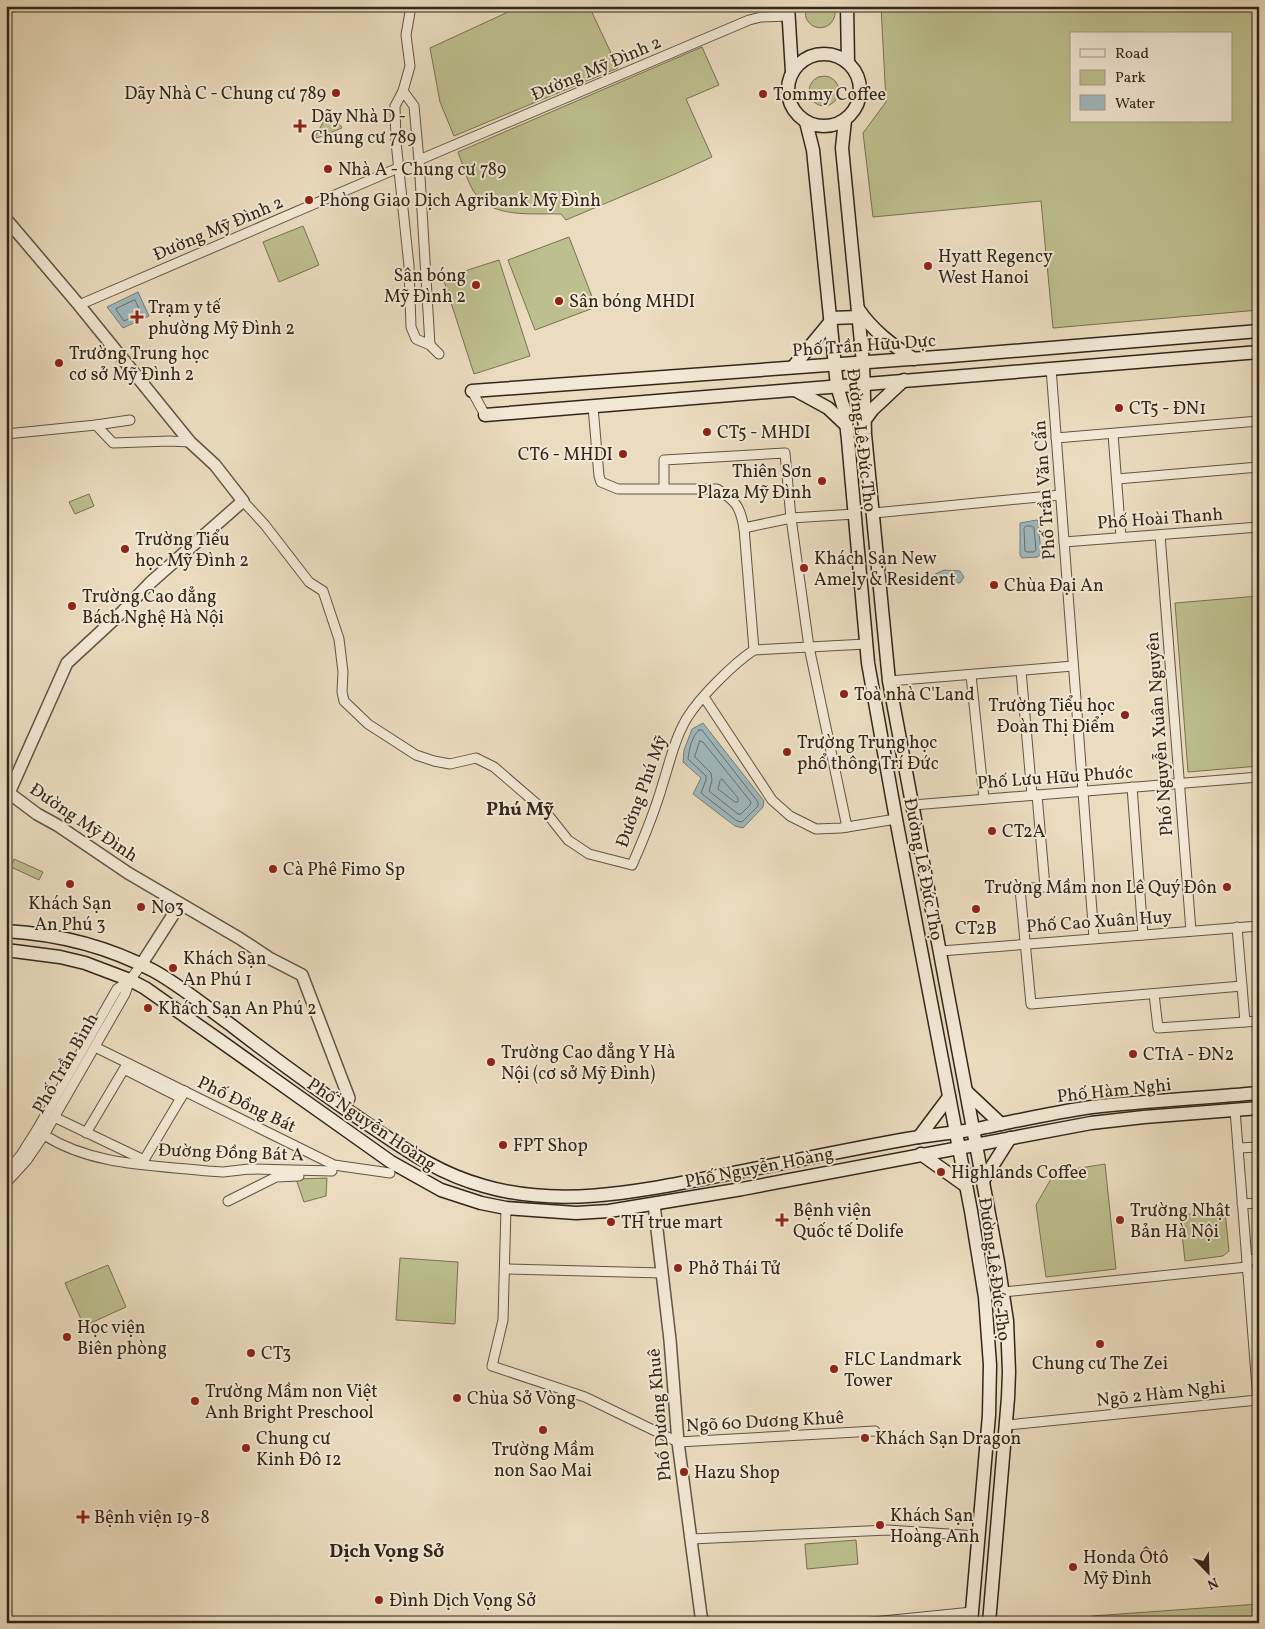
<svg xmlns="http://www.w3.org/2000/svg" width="1265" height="1629" font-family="Vollkorn,serif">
	<rect width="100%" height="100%" fill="#ebdcbf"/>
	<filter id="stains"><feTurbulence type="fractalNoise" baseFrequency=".004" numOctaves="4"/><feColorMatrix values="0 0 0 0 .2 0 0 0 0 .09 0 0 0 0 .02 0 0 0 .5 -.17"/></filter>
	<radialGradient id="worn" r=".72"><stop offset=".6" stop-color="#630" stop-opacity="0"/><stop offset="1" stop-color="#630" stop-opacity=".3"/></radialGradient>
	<!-- green -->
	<g fill="#bdbf8e" stroke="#787254" fill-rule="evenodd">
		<path d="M 521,6 L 589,6 L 618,68 L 454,136 L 440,102 L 430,48 Z"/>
		<path d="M 806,6 L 835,6 C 835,10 836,15 834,18 C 829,31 812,31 806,18 C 805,15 806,10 806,6 Z"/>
		<path d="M 881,6 L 1259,6 L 1259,310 L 1053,328 L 1041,201 L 873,217 L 863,133 L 886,102 ZM 1071,34 L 1231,34 L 1231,121 L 1071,121 Z"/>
		<path d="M 702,47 L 719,85 L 686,99 L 712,157 L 675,174 L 566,220 L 561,214 C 533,213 491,219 474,192 C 467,181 463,165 458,152 Z"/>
		<circle cx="824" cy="91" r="15"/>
		<path d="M 326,117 L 330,117 L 341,126 L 342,128 L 317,138 L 315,137 Z"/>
		<path d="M 303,226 L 319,265 L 279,282 L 263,242 Z"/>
		<path d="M 569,237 L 596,307 L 535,330 L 508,260 Z"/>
		<path d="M 499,260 L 530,356 L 474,374 L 443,278 Z"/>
		<path d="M 89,494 L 94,506 L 75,514 L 69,502 Z"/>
		<path d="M 1259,596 L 1259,766 L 1188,772 L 1175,603 Z"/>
		<path d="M 14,859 L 43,872 L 39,880 L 11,867 Z"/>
		<path d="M 1105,1164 L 1116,1269 L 1046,1277 L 1036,1205 L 1055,1172 Z"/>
		<path d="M 327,1178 L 326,1196 L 304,1202 L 296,1179 Z"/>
		<path d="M 1225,1211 L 1229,1251 L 1223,1256 L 1185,1261 L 1180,1215 Z"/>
		<path d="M 400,1258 L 458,1262 L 455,1324 L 396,1320 Z"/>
		<path d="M 108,1265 L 126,1307 L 84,1326 L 65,1283 Z"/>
		<path d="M 856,1540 L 858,1564 L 807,1569 L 805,1544 Z"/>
		<path d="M 1259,1604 L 1259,1623 L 1092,1623 L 1092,1616 Z"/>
	</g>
	<!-- water -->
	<g fill="#9fb8be" stroke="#747e7c">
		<path d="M 138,292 L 149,316 L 123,328 L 107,307 Z"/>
		<path d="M 1037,520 L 1038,521 L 1041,553 L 1038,557 L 1022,558 L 1020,555 L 1020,523 Z"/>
		<path d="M 944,570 L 960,571 L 964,577 L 960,583 L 937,582 L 934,577 L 935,574 Z"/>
		<path d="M 703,723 L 764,801 L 763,807 L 743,828 L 735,826 L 693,794 L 701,778 L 683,762 L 684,750 L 692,729 Z"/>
	</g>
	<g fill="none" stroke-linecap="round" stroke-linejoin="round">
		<!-- shore -->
		<g stroke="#696f6c" stroke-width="1">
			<path d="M 135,300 L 141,313 L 124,321 L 117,311 L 116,309 Z"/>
			<path d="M 1026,526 L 1032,526 L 1034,528 L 1036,550 L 1034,552 L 1027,552 L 1025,551 L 1024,529 Z"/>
			<path d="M 699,730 L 702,730 L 758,802 L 758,806 L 742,822 L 737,821 L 701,793 L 706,780 L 706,776 L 688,759 C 689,749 692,736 699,730 Z"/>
			<path d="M 700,741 L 703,742 L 751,802 L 750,805 L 741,814 L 738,814 L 709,791 L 712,780 L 711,773 L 695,757 Z"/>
			<path d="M 722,779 L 738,798 L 738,802 L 735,802 L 718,789 L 720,781 Z"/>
		</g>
		<!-- minor casing -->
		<g stroke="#615443" stroke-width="11">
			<g id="minor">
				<path d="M 403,91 L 410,66 L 406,35 L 410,12 L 408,6"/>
				<path d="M 419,160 L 749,20 L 761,17 L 788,16"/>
				<path d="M 79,305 L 398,168"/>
				<path d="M 430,345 L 419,160 L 414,106 L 403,91 L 395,106 L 396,142 L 409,266 L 411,327 L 416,339 L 430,345 L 439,354"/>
				<path d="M 1051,368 L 1094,938"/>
				<path d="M 472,391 L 485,415"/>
				<path d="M 593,407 L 599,476 L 601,482 L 618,489 L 717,489 C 736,501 740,506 744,528"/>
				<path d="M 96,425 L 113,443 L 169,441 L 190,442"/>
				<path d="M 6,434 L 96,425 L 130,420"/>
				<path d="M 1113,434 L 1121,537"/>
				<path d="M 1056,438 L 1259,421"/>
				<path d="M 1117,479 L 1259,467"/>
				<path d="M 664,488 L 664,460 L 785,453 L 791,518 L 809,647 L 847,827"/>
				<path d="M 243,501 L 265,525 L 309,582 L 323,591 L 339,639 L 343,672 L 342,692 L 344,701 L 368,724 L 416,755 L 434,761 L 450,764 L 476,758 L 494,767 L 545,811 L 568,840 L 589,854 L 632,865 C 644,838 655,811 663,783 C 670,761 675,738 687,718 C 700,697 733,664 754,650 L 866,644"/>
				<path d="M 874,513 L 1060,495"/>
				<path d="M 1160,535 L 1191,931"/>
				<path d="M 1064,542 L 1259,527"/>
				<path d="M 754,650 L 744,528 L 791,518 L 855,514"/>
				<path d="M 1021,671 L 1032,795"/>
				<path d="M 971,675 L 984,799"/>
				<path d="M 889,681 L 1073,666"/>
				<path d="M 704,697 L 772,800 L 790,816 L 816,829 L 841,828 L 896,819"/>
				<path d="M 1132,787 L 1143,935"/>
				<path d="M 1037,795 L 1045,887 L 1020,889 L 1031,1004 L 1242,986"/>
				<path d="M 913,805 L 1259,777"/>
				<path d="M 1237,927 L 1245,1022"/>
				<path d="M 941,951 L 1259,926"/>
				<path d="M 1154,994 L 1158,1028 L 1259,1021"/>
				<path d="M 95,1047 L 334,1165 L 390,1173"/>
				<path d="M 54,1117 L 144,1160 L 185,1091"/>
				<path d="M 86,1133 L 124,1069 L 181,1098"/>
				<path d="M 44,1135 C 93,1166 152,1165 208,1171 L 223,1172 L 249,1169 L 332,1171"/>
				<path d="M 1238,1148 L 1259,1147"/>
				<path d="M 6,1173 L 21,1155 L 38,1128 L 117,989 L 130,980"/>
				<path d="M 6,1183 L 27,1160 L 44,1135 L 125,994 L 130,980 L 141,965"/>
				<path d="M 228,1201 L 276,1177 L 299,1176"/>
				<path d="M 1242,1204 L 1259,1203"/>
				<path d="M 506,1208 L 503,1320 L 492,1366 L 585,1397 L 678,1442 L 875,1431"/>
				<path d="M 1247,1260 L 1259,1259"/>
				<path d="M 505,1269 L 662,1273"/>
				<path d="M 1248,1273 L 1259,1273"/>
				<path d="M 1003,1292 L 1247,1267"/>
				<path d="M 1007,1425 L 1258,1400 L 1235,1110"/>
				<path d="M 691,1539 L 888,1530 L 978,1536"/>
				<path d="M 863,1623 L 972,1612"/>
			</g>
		</g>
		<!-- tertiary casing -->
		<g stroke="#615443" stroke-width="14">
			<g id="tertiary">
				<path d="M 6,219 L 79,305 L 190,442 L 215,465 L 243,501 L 150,583 L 121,613 L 67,663 L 9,793 L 37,814 L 57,825 L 128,873 L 239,938 L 271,959 L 302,975 L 349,1098 L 344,1108"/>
				<path d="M 141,965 L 180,904"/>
				<path d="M 654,1204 L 670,1340 L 678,1442 L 702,1623"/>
			</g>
		</g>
		<!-- secondary casing -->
		<g stroke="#33261a" stroke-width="15">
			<g id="secondary">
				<path d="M 788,6 L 792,72"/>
				<path d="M 847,6 L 848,62"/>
				<circle cx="824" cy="90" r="36"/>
				<path d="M 845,120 L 842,148 L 863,363 L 865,434 L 889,681 L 998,1262 L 1007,1321 L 1009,1372 L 1008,1398 L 989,1623"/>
				<path d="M 806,122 L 813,150 L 837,386 L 845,412 L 848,440 L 868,663 L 896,819 L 971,1211 L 985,1297 L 990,1365 L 989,1415 L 971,1623"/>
				<path d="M 858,309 C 873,331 892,345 914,359"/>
				<path d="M 831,318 L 859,317"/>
				<path d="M 793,367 L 831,321"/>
				<path d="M 795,390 L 828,408 L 846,425"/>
				<path d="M 472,391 L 951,356 L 1259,331"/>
				<path d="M 485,415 L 1259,352"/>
				<path d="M 864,421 L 873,409 L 904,380"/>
				<path d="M 6,931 C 57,934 109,947 154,971 C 181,986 206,1007 231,1025 C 275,1059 320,1092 366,1123 C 406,1150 437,1173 484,1186 C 562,1209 645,1190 723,1175 C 784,1163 845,1150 907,1139 C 933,1134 960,1133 986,1127 C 1021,1120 1056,1112 1092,1107 C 1147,1101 1203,1098 1259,1093"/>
				<path d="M 6,950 L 60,957 L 85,963 L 130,980 L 145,988 L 219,1040 L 391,1162 L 441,1190 L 481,1203 L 506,1208 L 576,1213 L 609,1211 L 742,1189 L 1091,1123 L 1144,1117 L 1259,1108"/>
				<path d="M 967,1092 L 1001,1124"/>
				<path d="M 919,1137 L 949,1097"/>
				<path d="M 921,1154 L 966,1186"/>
				<path d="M 984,1179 L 1010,1138"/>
			</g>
		</g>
		<!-- minor -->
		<use href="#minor" stroke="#f2e8d5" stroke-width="9"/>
		<!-- tertiary -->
		<use href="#tertiary" stroke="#f2e8d5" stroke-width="11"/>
		<!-- secondary -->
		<use href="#secondary" stroke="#f2e8d5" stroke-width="12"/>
	</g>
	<!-- markers -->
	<g fill="#8f2418" stroke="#f2e8d5" stroke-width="2">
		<circle cx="336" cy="93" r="5"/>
		<circle cx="763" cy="94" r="5"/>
		<path d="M297.5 118.5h5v5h5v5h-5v5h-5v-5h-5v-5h5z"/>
		<circle cx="328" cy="169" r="5"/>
		<circle cx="309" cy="200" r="5"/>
		<circle cx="928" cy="266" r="5"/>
		<circle cx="476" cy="285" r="5"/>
		<circle cx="559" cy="301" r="5"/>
		<path d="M134.5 309.5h5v5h5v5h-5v5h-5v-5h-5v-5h5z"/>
		<circle cx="59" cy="363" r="5"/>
		<circle cx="1119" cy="408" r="5"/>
		<circle cx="707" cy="432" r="5"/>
		<circle cx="623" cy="454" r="5"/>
		<circle cx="822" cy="481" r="5"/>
		<circle cx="125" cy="549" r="5"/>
		<circle cx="804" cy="568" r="5"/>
		<circle cx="994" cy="585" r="5"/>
		<circle cx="72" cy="606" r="5"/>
		<circle cx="844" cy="694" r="5"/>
		<circle cx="1125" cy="715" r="5"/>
		<circle cx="787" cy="752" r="5"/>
		<circle cx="992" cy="831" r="5"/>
		<circle cx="273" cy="869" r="5"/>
		<circle cx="70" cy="884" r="5"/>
		<circle cx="1227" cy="887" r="5"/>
		<circle cx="141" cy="907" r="5"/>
		<circle cx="976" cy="909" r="5"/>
		<circle cx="173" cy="968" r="5"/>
		<circle cx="148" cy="1008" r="5"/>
		<circle cx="1133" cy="1054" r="5"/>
		<circle cx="491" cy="1062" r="5"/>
		<circle cx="503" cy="1145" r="5"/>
		<circle cx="941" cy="1172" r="5"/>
		<path d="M779.5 1212.5h5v5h5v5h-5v5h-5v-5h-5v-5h5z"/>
		<circle cx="1120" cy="1220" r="5"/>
		<circle cx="611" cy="1222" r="5"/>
		<circle cx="678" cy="1268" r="5"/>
		<circle cx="67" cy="1337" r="5"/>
		<circle cx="1100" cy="1344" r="5"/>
		<circle cx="251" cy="1353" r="5"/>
		<circle cx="834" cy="1369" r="5"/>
		<circle cx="457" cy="1398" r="5"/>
		<circle cx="195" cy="1401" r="5"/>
		<circle cx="543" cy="1430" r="5"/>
		<circle cx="865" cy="1438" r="5"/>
		<circle cx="246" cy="1448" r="5"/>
		<circle cx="684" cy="1472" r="5"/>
		<path d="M80.5 1509.5h5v5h5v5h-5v5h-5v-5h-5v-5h5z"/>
		<circle cx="880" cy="1525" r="5"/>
		<circle cx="1073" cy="1567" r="5"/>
		<circle cx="379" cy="1600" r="5"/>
	</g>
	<g text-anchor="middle" stroke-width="4" stroke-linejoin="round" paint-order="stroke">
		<!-- street labels -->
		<g font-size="18" fill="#33261a" stroke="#f2e8d5">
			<text transform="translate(596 68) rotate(-23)" y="6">Đường Mỹ Đình 2</text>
			<text transform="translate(218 228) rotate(-23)" y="6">Đường Mỹ Đình 2</text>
			<text transform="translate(864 345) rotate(-4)" y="6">Phố Trần Hữu Dực</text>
			<text transform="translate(862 440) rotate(83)" y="6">Đường Lê Đức Thọ</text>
			<text transform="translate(1044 490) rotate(-94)" y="6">Phố Trần Văn Cẩn</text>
			<text transform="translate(1160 518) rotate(-4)" y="6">Phố Hoài Thanh</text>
			<text transform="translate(1159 734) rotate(-94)" y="6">Phố Nguyễn Xuân Nguyên</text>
			<text transform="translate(1055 777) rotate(-4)" y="6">Phố Lưu Hữu Phước</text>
			<text transform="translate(641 791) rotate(-70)" y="6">Đường Phú Mỹ</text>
			<text transform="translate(84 822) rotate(34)" y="6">Đường Mỹ Đình</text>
			<text transform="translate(924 869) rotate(79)" y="6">Đường Lê Đức Thọ</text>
			<text transform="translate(1099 921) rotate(-4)" y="6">Phố Cao Xuân Huy</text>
			<text transform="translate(65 1063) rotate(-60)" y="6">Phố Trần Bình</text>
			<text transform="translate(1114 1090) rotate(-6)" y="6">Phố Hàm Nghi</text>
			<text transform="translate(247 1104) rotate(26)" y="6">Phố Đồng Bát</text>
			<text transform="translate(372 1124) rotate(34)" y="6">Phố Nguyễn Hoàng</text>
			<text transform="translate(231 1152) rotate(2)" y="6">Đường Đồng Bát A</text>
			<text transform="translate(759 1167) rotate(-11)" y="6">Phố Nguyễn Hoàng</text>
			<text transform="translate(995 1269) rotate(82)" y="6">Đường Lê Đức Thọ</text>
			<text transform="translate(1161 1393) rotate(-6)" y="6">Ngõ 2 Hàm Nghi</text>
			<text transform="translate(659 1415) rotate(-95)" y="6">Phố Dương Khuê</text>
			<text transform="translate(765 1421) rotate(-3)" y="6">Ngõ 60 Dương Khuê</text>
		</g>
		<!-- poi labels -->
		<g font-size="18" fill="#33261a" stroke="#f2e8d5" text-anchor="start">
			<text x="326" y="99" text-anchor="end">Dãy Nhà C - Chung cư 789</text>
			<text x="773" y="100">Tommy Coffee</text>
			<text x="311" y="122">Dãy Nhà D -<tspan x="311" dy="21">Chung cư 789</tspan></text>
			<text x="338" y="175">Nhà A - Chung cư 789</text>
			<text x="319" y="206">Phòng Giao Dịch Agribank Mỹ Đình</text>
			<text x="938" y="262">Hyatt Regency<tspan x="938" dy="21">West Hanoi</tspan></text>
			<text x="466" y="281" text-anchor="end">Sân bóng<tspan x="466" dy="21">Mỹ Đình 2</tspan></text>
			<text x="569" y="307">Sân bóng MHDI</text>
			<text x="148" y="313">Trạm y tế<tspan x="148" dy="21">phường Mỹ Đình 2</tspan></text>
			<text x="69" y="359">Trường Trung học<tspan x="69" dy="21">cơ sở Mỹ Đình 2</tspan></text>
			<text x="1129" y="414">CT5 - ĐN1</text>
			<text x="717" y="438">CT5 - MHDI</text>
			<text x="613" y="460" text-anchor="end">CT6 - MHDI</text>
			<text x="812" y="477" text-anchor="end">Thiên Sơn<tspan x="812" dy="21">Plaza Mỹ Đình</tspan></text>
			<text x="135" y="545">Trường Tiểu<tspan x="135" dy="21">học Mỹ Đình 2</tspan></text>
			<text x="814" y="564">Khách Sạn New<tspan x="814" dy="21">Amely &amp; Resident</tspan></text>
			<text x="1004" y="591">Chùa Đại An</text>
			<text x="82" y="602">Trường Cao đẳng<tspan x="82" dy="21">Bách Nghệ Hà Nội</tspan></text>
			<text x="854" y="700">Toà nhà C'Land</text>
			<text x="1115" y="711" text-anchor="end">Trường Tiểu học<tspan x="1115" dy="21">Đoàn Thị Điểm</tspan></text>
			<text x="797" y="748">Trường Trung học<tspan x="797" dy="21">phổ thông Trí Đức</tspan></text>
			<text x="1002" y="837">CT2A</text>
			<text x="283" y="875">Cà Phê Fimo Sp</text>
			<text x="1217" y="893" text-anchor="end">Trường Mầm non Lê Quý Đôn</text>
			<text x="70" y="909" text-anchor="middle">Khách Sạn<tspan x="70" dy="21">An Phú 3</tspan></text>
			<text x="151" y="913">N03</text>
			<text x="976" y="934" text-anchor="middle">CT2B</text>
			<text x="183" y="964">Khách Sạn<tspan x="183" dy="21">An Phú 1</tspan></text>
			<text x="158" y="1014">Khách Sạn An Phú 2</text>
			<text x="501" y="1058">Trường Cao đẳng Y Hà<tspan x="501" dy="21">Nội (cơ sở Mỹ Đình)</tspan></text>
			<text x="1143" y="1060">CT1A - ĐN2</text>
			<text x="513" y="1151">FPT Shop</text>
			<text x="951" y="1178">Highlands Coffee</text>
			<text x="793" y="1216">Bệnh viện<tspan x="793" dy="21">Quốc tế Dolife</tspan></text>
			<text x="1130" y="1216">Trường Nhật<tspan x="1130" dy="21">Bản Hà Nội</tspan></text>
			<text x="621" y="1228">TH true mart</text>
			<text x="688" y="1274">Phở Thái Tử</text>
			<text x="77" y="1333">Học viện<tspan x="77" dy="21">Biên phòng</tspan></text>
			<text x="261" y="1359">CT3</text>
			<text x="844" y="1365">FLC Landmark<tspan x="844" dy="21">Tower</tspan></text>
			<text x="1100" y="1369" text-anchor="middle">Chung cư The Zei</text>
			<text x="205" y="1397">Trường Mầm non Việt<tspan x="205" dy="21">Anh Bright Preschool</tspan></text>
			<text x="467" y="1404">Chùa Sở Vòng</text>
			<text x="256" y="1444">Chung cư<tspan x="256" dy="21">Kinh Đô 12</tspan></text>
			<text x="875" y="1444">Khách Sạn Dragon</text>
			<text x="543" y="1455" text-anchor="middle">Trường Mầm<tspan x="543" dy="21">non Sao Mai</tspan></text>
			<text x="694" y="1478">Hazu Shop</text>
			<text x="890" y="1521">Khách Sạn<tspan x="890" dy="21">Hoàng Anh</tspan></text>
			<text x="94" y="1523">Bệnh viện 19-8</text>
			<text x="1083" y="1563">Honda Ôtô<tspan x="1083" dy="21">Mỹ Đình</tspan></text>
			<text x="389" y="1606">Đình Dịch Vọng Sở</text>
		</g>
		<!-- neighbourhood labels -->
		<g font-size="19" font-weight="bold" fill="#33261a" stroke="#f2e8d5">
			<text x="520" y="815">Phú Mỹ</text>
			<text x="387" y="1557">Dịch Vọng Sở</text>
		</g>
	</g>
	<!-- margin -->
	<rect width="1265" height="1629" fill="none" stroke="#ebdcbf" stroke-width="25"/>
	<rect x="8" y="8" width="1250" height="1614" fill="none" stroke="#33261a" stroke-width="2.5"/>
	<rect x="12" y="12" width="1240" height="1604" fill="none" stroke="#33261a"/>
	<!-- legend -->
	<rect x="1070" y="32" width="162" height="90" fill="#f2e8d5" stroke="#a69a8a"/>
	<rect x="1080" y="49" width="25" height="8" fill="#f2e8d5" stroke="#a69a8a"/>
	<text x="1115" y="58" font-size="15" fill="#33261a">Road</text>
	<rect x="1080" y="70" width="25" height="15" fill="#bdbf8e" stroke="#a69a8a"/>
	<text x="1115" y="82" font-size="15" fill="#33261a">Park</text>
	<rect x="1080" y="95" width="25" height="15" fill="#9fb8be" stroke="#a69a8a"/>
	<text x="1115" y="108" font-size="15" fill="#33261a">Water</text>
	<!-- north arrow -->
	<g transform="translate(1208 1572) rotate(157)" stroke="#f2e8d5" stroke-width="4" paint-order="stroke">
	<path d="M0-4L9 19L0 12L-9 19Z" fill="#33261a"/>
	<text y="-8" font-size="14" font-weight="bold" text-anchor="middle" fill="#33261a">N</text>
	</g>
	<rect width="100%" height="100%" filter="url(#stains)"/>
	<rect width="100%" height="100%" fill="url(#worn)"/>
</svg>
